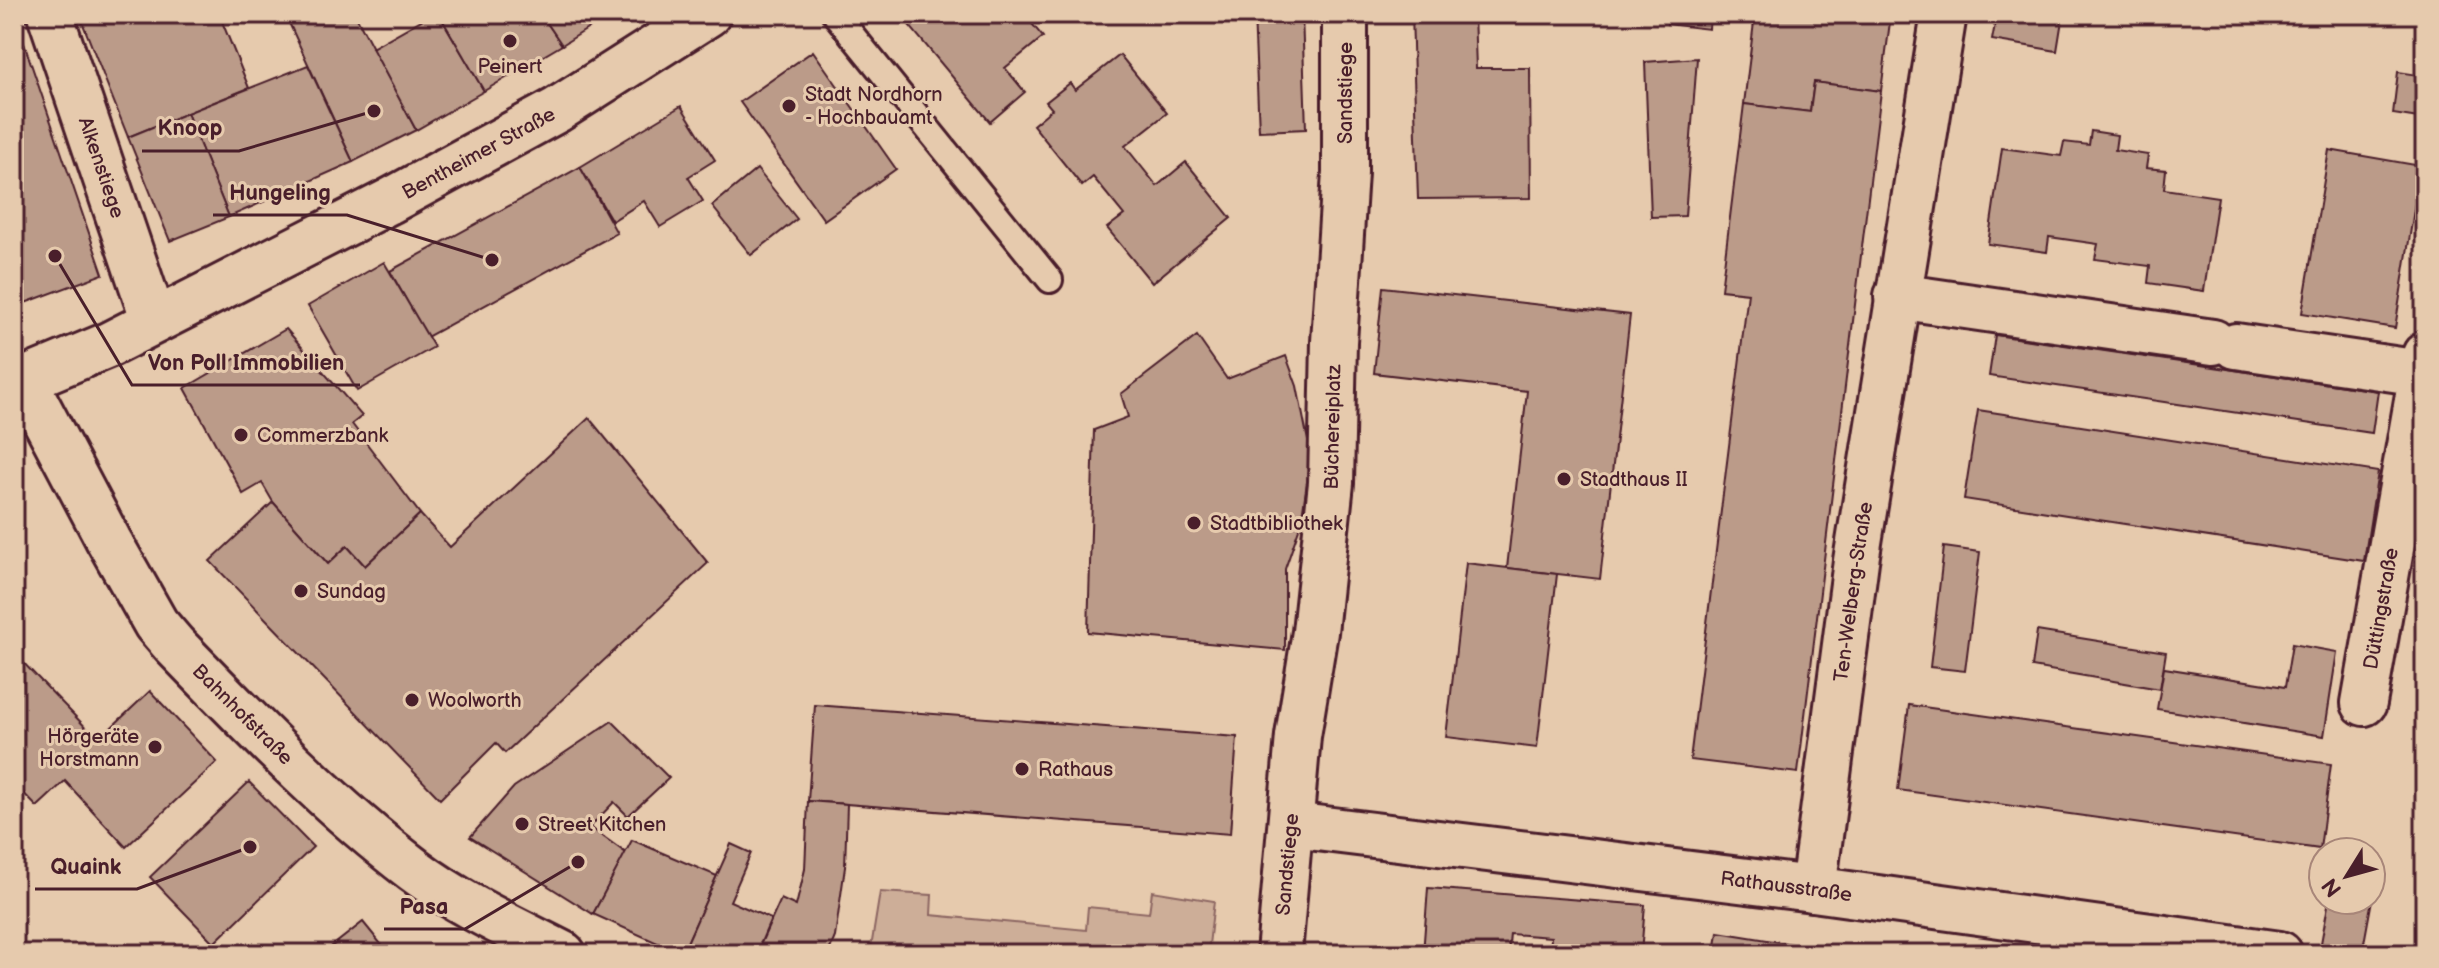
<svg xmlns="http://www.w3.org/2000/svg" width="2439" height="968" font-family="'Balsamiq Sans',sans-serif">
	<rect width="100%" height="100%" fill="#e6caad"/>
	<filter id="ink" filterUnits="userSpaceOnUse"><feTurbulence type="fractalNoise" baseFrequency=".0125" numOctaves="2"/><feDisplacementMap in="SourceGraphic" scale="16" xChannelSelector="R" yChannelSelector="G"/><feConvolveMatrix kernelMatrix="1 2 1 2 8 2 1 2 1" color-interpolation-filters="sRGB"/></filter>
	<g filter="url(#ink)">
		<!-- green -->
		<path fill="#cdae98" stroke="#8c6662" stroke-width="2" d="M 1152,891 L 1214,901 L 1208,954 L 870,954 L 880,892 L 932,895 L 931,915 L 1086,930 L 1088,907 L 1149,913 Z"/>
		<!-- building -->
		<g fill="#bb9b89" stroke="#4a1f2b" stroke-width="2">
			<path d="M 14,14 L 103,274 L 14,307 Z"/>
			<path d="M 79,14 L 219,14 L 249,88 L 128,137 Z"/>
			<path d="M 285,14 L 355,14 L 416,130 L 353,162 Z"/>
			<path d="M 432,14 L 439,14 L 484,91 L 416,130 L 372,48 Z"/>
			<path d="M 439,14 L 541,14 L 562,45 L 484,91 Z"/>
			<path d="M 541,14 L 611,14 L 562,45 Z"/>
			<path d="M 910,14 L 1024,14 L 1043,37 L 1005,68 L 1025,92 L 990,122 L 904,19 Z"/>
			<path d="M 1254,14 L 1302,14 L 1306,129 L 1259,131 Z"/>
			<path d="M 1412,14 L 1474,14 L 1476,68 L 1530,68 L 1531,198 L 1418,199 Z"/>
			<path d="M 1668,14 L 1710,14 L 1709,29 L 1667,24 Z"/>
			<path d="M 1755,14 L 1891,14 L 1881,91 L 1814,82 L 1810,112 L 1744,104 Z"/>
			<path d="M 1997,14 L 2063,14 L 2057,51 L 1992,40 Z"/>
			<path d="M 813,51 L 896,169 L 824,220 L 740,102 Z"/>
			<path d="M 1120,55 L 1167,113 L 1125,146 L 1157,186 L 1186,162 L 1231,218 L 1152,283 L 1107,228 L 1124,215 L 1093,177 L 1082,186 L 1033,125 L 1052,109 L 1046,102 L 1070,83 L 1075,90 Z"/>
			<path d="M 1697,58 L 1685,216 L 1651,217 L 1645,62 Z"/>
			<path d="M 308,65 L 353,162 L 229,217 L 187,113 Z"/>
			<path d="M 2398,72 L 2425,76 L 2425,119 L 2393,114 Z"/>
			<path d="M 1814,82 L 1881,91 L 1798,773 L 1690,760 L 1748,293 L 1721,290 L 1744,104 L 1810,112 Z"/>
			<path d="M 681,106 L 715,160 L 688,177 L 703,201 L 660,227 L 644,201 L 612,221 L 580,167 Z"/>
			<path d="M 187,113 L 229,217 L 170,241 L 128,137 Z"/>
			<path d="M 2091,131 L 2117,135 L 2115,150 L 2148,155 L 2146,168 L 2166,170 L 2164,189 L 2218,197 L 2204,291 L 2148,283 L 2150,266 L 2095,259 L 2098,244 L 2049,237 L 2047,252 L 1988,244 L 2002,148 L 2061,156 L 2064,142 L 2089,145 Z"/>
			<path d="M 2329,150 L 2421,166 L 2395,328 L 2302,313 Z"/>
			<path d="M 580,167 L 617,233 L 427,337 L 390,271 Z"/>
			<path d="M 757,169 L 797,219 L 751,255 L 712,206 Z"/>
			<path d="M 384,262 L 434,347 L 357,391 L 308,306 Z"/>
			<path d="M 1383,287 L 1630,315 L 1600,579 L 1507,568 L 1527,391 L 1374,373 Z"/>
			<path d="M 286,329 L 362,416 L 352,424 L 420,514 L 365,566 L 347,546 L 328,564 L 273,502 L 262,483 L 243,494 L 185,388 Z"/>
			<path d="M 1995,335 L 2378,391 L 2372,433 L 1989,376 Z"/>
			<path d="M 1197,336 L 1227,379 L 1286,356 L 1297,386 L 1308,441 L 1309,469 L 1301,523 L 1285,569 L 1285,650 L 1088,632 L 1094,430 L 1128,417 L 1121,394 Z"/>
			<path d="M 1978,410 L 2378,472 L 2364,561 L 1964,499 Z"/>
			<path d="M 589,418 L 708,563 L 505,753 L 496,743 L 440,799 L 210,561 L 273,502 L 328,564 L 347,546 L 365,566 L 420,514 L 450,547 Z"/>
			<path d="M 1944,547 L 1980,552 L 1965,671 L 1930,667 Z"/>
			<path d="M 1466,563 L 1557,574 L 1537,748 L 1446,737 Z"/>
			<path d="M 2037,631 L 2166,652 L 2160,689 L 2032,667 Z"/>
			<path d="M 2292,644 L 2337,652 L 2324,736 L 2157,709 L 2164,668 L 2285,687 Z"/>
			<path d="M 14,653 L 98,740 L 150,691 L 217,762 L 126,847 L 65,781 L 37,807 L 14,783 Z"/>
			<path d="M 815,705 L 1237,737 L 1230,834 L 808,801 Z"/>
			<path d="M 1909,705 L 2331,764 L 2320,849 L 1898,790 Z"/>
			<path d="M 612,721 L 669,778 L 628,816 L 614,802 L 590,827 L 626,853 L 593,914 L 470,837 L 514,787 Z"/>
			<path d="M 249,782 L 313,847 L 214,943 L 150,877 Z"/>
			<path d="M 808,801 L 847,804 L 845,867 L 835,937 L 828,954 L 756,954 L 781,899 L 796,906 L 805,869 Z"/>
			<path d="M 632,840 L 717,876 L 682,954 L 593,914 Z"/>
			<path d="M 731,844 L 751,853 L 730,901 L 771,919 L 756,954 L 682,954 Z"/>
			<path d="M 2371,854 L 2380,856 L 2362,954 L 2319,954 L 2329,900 L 2371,900 Z"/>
			<path d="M 1428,888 L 1645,905 L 1641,954 L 1550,954 L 1551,937 L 1510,934 L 1508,954 L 1423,954 Z"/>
			<path d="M 363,922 L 389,954 L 322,954 Z"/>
			<path d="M 1718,932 L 1855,954 L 1715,954 Z"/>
		</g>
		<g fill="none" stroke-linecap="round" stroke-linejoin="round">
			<!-- lane casing -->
			<g stroke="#4a1f2b" stroke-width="30">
				<path id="lane" d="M 835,14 L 1050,280"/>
			</g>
			<!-- street casing -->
			<g stroke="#4a1f2b" stroke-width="50">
				<g id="street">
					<path id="s1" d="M 50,14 L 154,321"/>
					<path d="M 1897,296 L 2213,342"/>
					<path d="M 2236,346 L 2421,373"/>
					<path id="s2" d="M 2364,703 L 2425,355"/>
					<path id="s3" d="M 1292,825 L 1813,889 L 2280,954"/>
					<path id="s4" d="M 1813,889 L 1856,561 L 1944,14"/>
					<path id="s5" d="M 1279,954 L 1298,736 L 1315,632 L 1331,483 L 1334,342 L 1345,173 L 1345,14"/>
				</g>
			</g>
			<!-- secondary casing -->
			<g stroke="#4a1f2b" stroke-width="50">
				<g id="secondary">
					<path id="s6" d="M 563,954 C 512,928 459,904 414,870 C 327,804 250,723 174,645 L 156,624 L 109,541 L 24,380 L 108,345 L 390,201 L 557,110 L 708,14"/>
				</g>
			</g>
			<!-- lane -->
			<use href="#lane" stroke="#e6caad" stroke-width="24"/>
			<!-- street -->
			<use href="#street" stroke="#e6caad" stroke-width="44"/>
			<!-- secondary -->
			<use href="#secondary" stroke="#e6caad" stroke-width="44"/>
		</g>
	</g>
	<!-- markers -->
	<g fill="#4a1f2b" stroke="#e6caad" stroke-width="3">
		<circle cx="510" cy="41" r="8"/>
		<circle cx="789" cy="106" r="8"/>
		<circle cx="241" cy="435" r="8"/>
		<circle cx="1564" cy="479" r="8"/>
		<circle cx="1194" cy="523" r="8"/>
		<circle cx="301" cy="591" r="8"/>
		<circle cx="412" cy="700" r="8"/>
		<circle cx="155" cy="747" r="8"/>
		<circle cx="1022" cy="769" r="8"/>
		<circle cx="522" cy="824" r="8"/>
	</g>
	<g text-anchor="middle" stroke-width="6" stroke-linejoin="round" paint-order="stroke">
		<!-- poi labels -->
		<g font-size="20" fill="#4a1f2b" stroke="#e6caad" text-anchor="start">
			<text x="510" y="73" text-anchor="middle">Peinert</text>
			<text x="805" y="101">Stadt Nordhorn<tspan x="805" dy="23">- Hochbauamt</tspan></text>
			<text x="257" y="442">Commerzbank</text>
			<text x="1580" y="486">Stadthaus II</text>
			<text x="1210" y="530">Stadtbibliothek</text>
			<text x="317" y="598">Sundag</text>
			<text x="428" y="707">Woolworth</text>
			<text x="139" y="743" text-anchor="end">Hörgeräte<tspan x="139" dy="23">Horstmann</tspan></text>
			<text x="1038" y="776">Rathaus</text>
			<text x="538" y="831">Street Kitchen</text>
		</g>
		<!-- street labels -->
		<g font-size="20" fill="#4a1f2b" stroke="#e6caad">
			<text transform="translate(1345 93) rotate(-90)" y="7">Sandstiege</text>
			<text dy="7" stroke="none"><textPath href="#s6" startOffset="1314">Bentheimer Straße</textPath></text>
			<text dy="7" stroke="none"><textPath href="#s1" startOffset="162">Alkenstiege</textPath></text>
			<text dy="7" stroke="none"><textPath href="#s5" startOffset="530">Büchereiplatz</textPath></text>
			<text dy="7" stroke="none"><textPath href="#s4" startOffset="300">Ten-Welberg-Straße</textPath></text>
			<text dy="7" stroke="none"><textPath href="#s2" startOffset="96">Düttingstraße</textPath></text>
			<text transform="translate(243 714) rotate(45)" y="7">Bahnhofstraße</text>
			<text dy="7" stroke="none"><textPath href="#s5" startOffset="90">Sandstiege</textPath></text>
			<text dy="7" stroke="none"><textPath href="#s3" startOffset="498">Rathausstraße</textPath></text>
		</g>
	</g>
	<!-- callouts -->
	<path fill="none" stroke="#4a1f2b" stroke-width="3" d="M374 111L239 151H142M492 260L347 215H213M55 256L132 385H360M250 847L137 889H35M578 862L465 929H384"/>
	<g fill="#4a1f2b" stroke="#e6caad" stroke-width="3">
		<circle cx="374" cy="111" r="8"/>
		<circle cx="492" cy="260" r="8"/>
		<circle cx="55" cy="256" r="8"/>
		<circle cx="250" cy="847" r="8"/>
		<circle cx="578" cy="862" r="8"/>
	</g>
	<g font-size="22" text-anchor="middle" font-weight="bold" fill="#4a1f2b" stroke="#e6caad" stroke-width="6" stroke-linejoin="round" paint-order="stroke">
		<text x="190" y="135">Knoop</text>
		<text x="280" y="200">Hungeling</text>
		<text x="246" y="370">Von Poll Immobilien</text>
		<text x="86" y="874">Quaink</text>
		<text x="424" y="914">Pasa</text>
	</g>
	<!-- margin -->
	<rect width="2439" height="968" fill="none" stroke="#e6caad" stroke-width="48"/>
	<rect x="24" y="24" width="2391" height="920" fill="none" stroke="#4a1f2b" stroke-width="3" filter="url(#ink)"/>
	<!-- north arrow -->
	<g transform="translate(2347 876) rotate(233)"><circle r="38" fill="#e6caad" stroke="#a88679" stroke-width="2"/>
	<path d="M0-6L14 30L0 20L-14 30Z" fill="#4a1f2b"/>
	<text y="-12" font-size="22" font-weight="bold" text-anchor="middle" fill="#4a1f2b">N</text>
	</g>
</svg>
